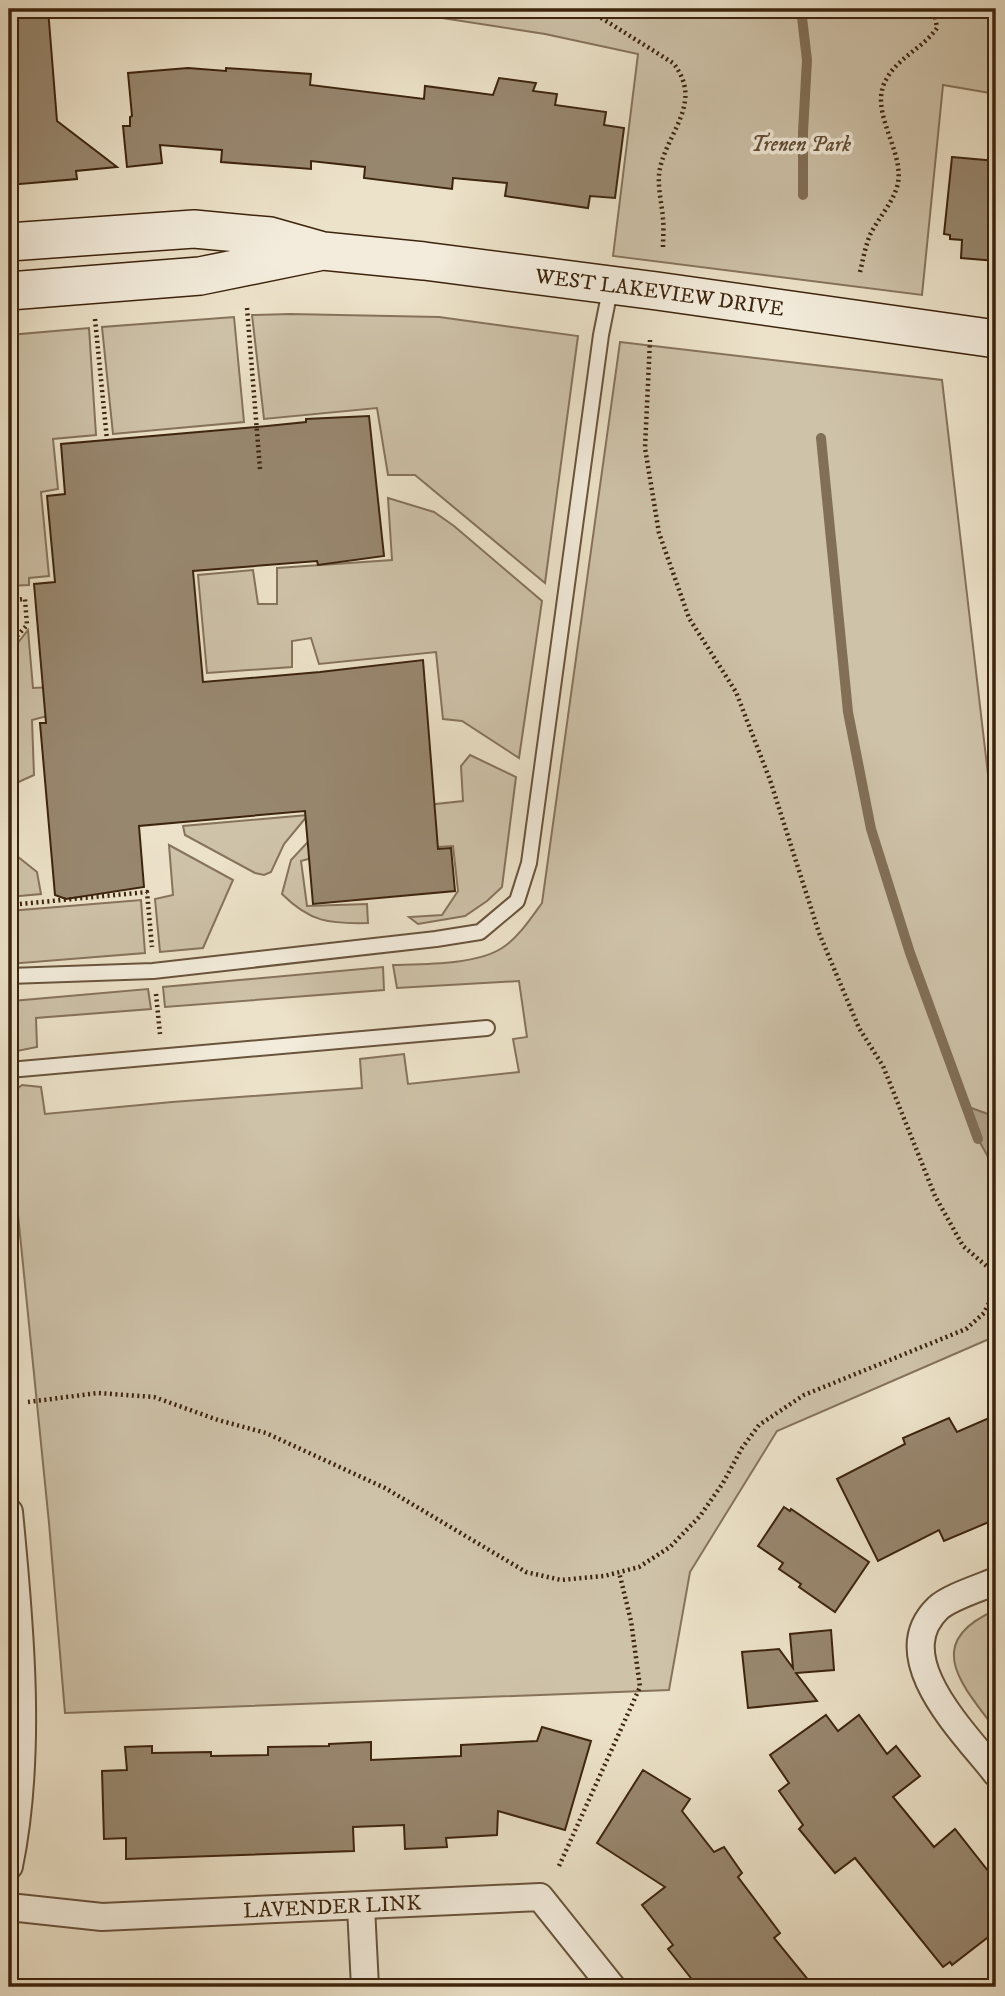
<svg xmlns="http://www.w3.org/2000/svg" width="1005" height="1996" font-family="'IM FELL DW Pica',serif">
	<rect width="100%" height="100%" fill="#ece2c9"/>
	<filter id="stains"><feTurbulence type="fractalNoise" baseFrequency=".00286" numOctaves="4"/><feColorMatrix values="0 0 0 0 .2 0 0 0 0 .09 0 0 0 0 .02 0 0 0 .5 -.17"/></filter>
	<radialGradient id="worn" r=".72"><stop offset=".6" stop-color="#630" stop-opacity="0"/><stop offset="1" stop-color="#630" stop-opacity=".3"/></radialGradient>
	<!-- green -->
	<g fill="#cec2a9" stroke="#86735b" stroke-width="2">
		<path d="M 384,9 L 996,9 L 996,94 L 943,85 L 922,295 L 613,256 L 638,54 L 545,34 Z"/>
		<path d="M 290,314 L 439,317 L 578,336 L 545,583 L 415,475 L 388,475 L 377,408 L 264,419 L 252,315 Z"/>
		<path d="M 234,317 L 244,422 L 113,434 L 102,327 Z"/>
		<path d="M 89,328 L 96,435 L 53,439 L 58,489 L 41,492 L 49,576 L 29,578 L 29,585 L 9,586 L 9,335 Z"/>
		<path d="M 620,342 L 942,380 L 996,843 L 996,1336 L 777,1431 L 690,1572 L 669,1690 L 65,1713 L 49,1523 L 13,1165 L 9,1095 L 22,1085 L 41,1087 L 45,1114 L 172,1102 L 362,1088 L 360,1059 L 404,1054 L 408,1084 L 519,1072 L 513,1039 L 527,1037 L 519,981 L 397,988 L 393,965 C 423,964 476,965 502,948 C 518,938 531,918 542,903 Z"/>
		<path d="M 388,498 L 434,512 L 454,526 L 542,601 L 519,758 L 462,721 L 443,719 L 436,652 L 319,664 L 311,638 L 292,641 L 292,667 L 207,673 L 198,575 L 253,570 L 258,604 L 277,604 L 277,568 L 392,560 Z"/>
		<path d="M 28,630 L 33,688 L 52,687 L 55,714 L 32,720 L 34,775 L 14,784 L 9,797 L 9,654 Z"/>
		<path d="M 470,755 L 516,777 L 502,887 L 487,901 L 465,916 L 418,924 L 409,917 L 442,915 L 458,891 L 453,846 L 326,854 L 301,861 L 307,906 L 367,904 L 368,923 C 329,924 310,922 282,894 L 291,860 L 333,815 L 463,801 L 461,766 Z"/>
		<path d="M 9,805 L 12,852 L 37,872 L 41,894 L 9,897 Z"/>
		<path d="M 308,815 L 284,844 L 271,872 L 264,875 L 255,873 L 185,835 L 183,826 Z"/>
		<path d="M 169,845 L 233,880 L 203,948 L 160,952 L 155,899 L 173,895 Z"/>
		<path d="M 141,900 L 145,953 L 9,964 L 9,911 Z"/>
		<path d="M 383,967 L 384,990 L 165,1007 L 163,987 Z"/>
		<path d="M 148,989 L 151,1009 L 36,1018 L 37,1047 L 17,1051 L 9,1047 L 9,1003 L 12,1001 Z"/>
		<path d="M 996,1610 L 996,1730 C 962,1685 921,1642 996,1610 Z"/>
	</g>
	<!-- water -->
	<path fill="#b0a189" stroke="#826f57" stroke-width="2" d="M 966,1106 L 996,1117 L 996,1171 L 978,1139 Z"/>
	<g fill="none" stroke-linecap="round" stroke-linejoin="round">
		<!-- stream -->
		<g stroke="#826f57" stroke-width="10">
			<path d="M 801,9 L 807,60 L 803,132 L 803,195"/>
			<path d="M 821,438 L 848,712 L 871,829 L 910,953 L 978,1139"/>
		</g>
	</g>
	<!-- building -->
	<g fill="#98876f" stroke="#3d240d" stroke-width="2">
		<path d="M 9,9 L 48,9 L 57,121 L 117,167 L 76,171 L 77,179 L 9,185 Z"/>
		<path d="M 188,68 L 226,71 L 226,68 L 311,74 L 310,85 L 424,99 L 425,86 L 493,95 L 499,78 L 536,83 L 533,91 L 557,94 L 555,105 L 606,112 L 604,125 L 624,128 L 615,198 L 590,196 L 588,208 L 505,196 L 507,183 L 453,178 L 452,189 L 364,178 L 365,167 L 311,161 L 311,169 L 221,162 L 222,150 L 160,145 L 162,163 L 127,167 L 123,126 L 130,126 L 130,117 L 132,116 L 128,73 Z"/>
		<path d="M 952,157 L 996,161 L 996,261 L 961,258 L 962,240 L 950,239 L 950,235 L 944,234 Z"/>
		<path d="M 369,416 L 384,556 L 318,565 L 317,561 L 193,571 L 203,682 L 320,672 L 423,660 L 438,849 L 451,848 L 455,891 L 313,904 L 305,811 L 139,826 L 144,887 L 66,899 L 55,895 L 40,723 L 46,723 L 34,584 L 55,582 L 47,496 L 65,494 L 61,444 L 267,426 L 306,422 L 306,419 Z"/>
		<path d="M 996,1415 L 996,1519 L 944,1541 L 939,1530 L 878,1561 L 837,1479 L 905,1444 L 903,1438 L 949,1418 L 957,1432 Z"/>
		<path d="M 784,1507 L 790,1511 L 791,1509 L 869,1562 L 835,1612 L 799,1587 L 801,1584 L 779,1569 L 783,1563 L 758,1546 Z"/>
		<path d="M 831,1630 L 834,1670 L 796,1673 L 817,1701 L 748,1708 L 742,1652 L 779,1649 L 793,1668 L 790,1634 Z"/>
		<path d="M 826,1715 L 838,1731 L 859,1715 L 887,1754 L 896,1746 L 920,1776 L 893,1797 L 934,1847 L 955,1829 L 996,1881 L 996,1931 L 952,1965 L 950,1962 L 943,1967 L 855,1858 L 835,1873 L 799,1829 L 803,1825 L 779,1791 L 789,1783 L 770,1755 Z"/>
		<path d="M 542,1727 L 591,1741 L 565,1830 L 498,1811 L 497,1835 L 446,1838 L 447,1847 L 405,1849 L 404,1825 L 353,1827 L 354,1851 L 126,1859 L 126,1838 L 104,1839 L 102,1771 L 127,1770 L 125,1747 L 152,1746 L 152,1753 L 211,1752 L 211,1756 L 268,1755 L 268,1747 L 329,1746 L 329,1744 L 371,1742 L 371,1760 L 461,1756 L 461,1745 L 537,1741 Z"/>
		<path d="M 643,1770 L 690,1799 L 682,1811 L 714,1852 L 724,1847 L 742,1873 L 738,1877 L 780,1933 L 774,1938 L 814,1987 L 698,1987 L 668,1949 L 673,1945 L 642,1905 L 665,1887 L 597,1843 Z"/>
	</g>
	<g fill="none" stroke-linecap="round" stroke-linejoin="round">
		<!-- lane casing -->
		<g stroke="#69543c" stroke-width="18">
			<g id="lane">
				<path d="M 9,976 L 153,971 L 436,939 L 480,932 L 517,901 L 529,863 L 601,335 L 611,285"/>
				<path d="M 9,1070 L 487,1028"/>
			</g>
		</g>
		<!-- street casing -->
		<g stroke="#69543c" stroke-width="30">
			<g id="street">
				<path d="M 9,1512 C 20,1624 32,1755 9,1866"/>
				<path d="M 996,1581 C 980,1588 950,1597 938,1608 C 886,1658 965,1733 996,1773"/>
				<path id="s1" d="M 9,1907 L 102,1917 L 540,1897 L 612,1987"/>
				<path d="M 361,1907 L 365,1987"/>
			</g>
		</g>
		<!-- secondary casing -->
		<g stroke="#3d240d" stroke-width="40">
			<g id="secondary">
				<path id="s2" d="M 9,242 L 194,229 L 270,236 L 323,251 L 424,261 L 657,291 L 996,339"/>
				<path d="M 9,291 L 200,276 L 318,252"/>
			</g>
		</g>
		<!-- path -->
		<g stroke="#3d240d" stroke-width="4.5" stroke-dasharray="2 3.5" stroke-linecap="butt">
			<path d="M 587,9 L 673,63 C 706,104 663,135 659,175 C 658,190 662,205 663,219 C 664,228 663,238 663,247"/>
			<path d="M 860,272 C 863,260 865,247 870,235 C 878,218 894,202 898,183 C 904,149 867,110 887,78 C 899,57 923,48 937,28 L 934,9"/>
			<path d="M 247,308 L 260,469"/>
			<path d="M 95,319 L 107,440"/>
			<path d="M 650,340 L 645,448 L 659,533 L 689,618 L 736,692 L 770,780 L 819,933 L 859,1028 L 883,1066 L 935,1196 L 963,1246 L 996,1274"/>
			<path d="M 9,600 L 25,599 L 27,625 L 9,645"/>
			<path d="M 9,905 L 147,892 L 152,947"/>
			<path d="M 156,994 L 160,1034"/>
			<path d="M 28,1402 L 98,1393 L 154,1397 L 218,1420 L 266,1433 L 385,1488 L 526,1572 L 561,1580 L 604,1576 L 639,1567 L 670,1547 L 700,1516 L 723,1483 L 742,1448 L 759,1425 L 804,1395 L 966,1329 L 984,1313 L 996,1289"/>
			<path d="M 559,1866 L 640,1687 L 631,1621 L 619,1572"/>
		</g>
		<!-- lane -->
		<use href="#lane" stroke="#f3ecdc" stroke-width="14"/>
		<!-- street -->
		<use href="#street" stroke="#f3ecdc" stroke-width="26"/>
		<!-- secondary -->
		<use href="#secondary" stroke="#f3ecdc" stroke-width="37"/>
	</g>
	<g text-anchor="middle" stroke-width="7" stroke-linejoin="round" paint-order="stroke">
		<!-- park labels -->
		<g font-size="21" font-style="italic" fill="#614c34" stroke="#f3ecdc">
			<text x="801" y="151">Trenen Park</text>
		</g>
		<!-- street labels -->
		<g font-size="21" fill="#3d240d" stroke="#f3ecdc">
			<text dy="7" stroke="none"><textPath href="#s2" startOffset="656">WEST LAKEVIEW DRIVE</textPath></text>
			<text dy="7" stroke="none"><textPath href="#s1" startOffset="324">LAVENDER LINK</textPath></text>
		</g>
	</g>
	<!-- margin -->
	<rect width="1005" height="1996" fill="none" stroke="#ece2c9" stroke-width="35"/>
	<rect x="10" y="10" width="984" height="1975" fill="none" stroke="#3d240d" stroke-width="3.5"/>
	<rect x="18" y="18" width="970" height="1961" fill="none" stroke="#3d240d" stroke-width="2"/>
	<rect width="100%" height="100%" filter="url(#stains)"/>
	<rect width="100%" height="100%" fill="url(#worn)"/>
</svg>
